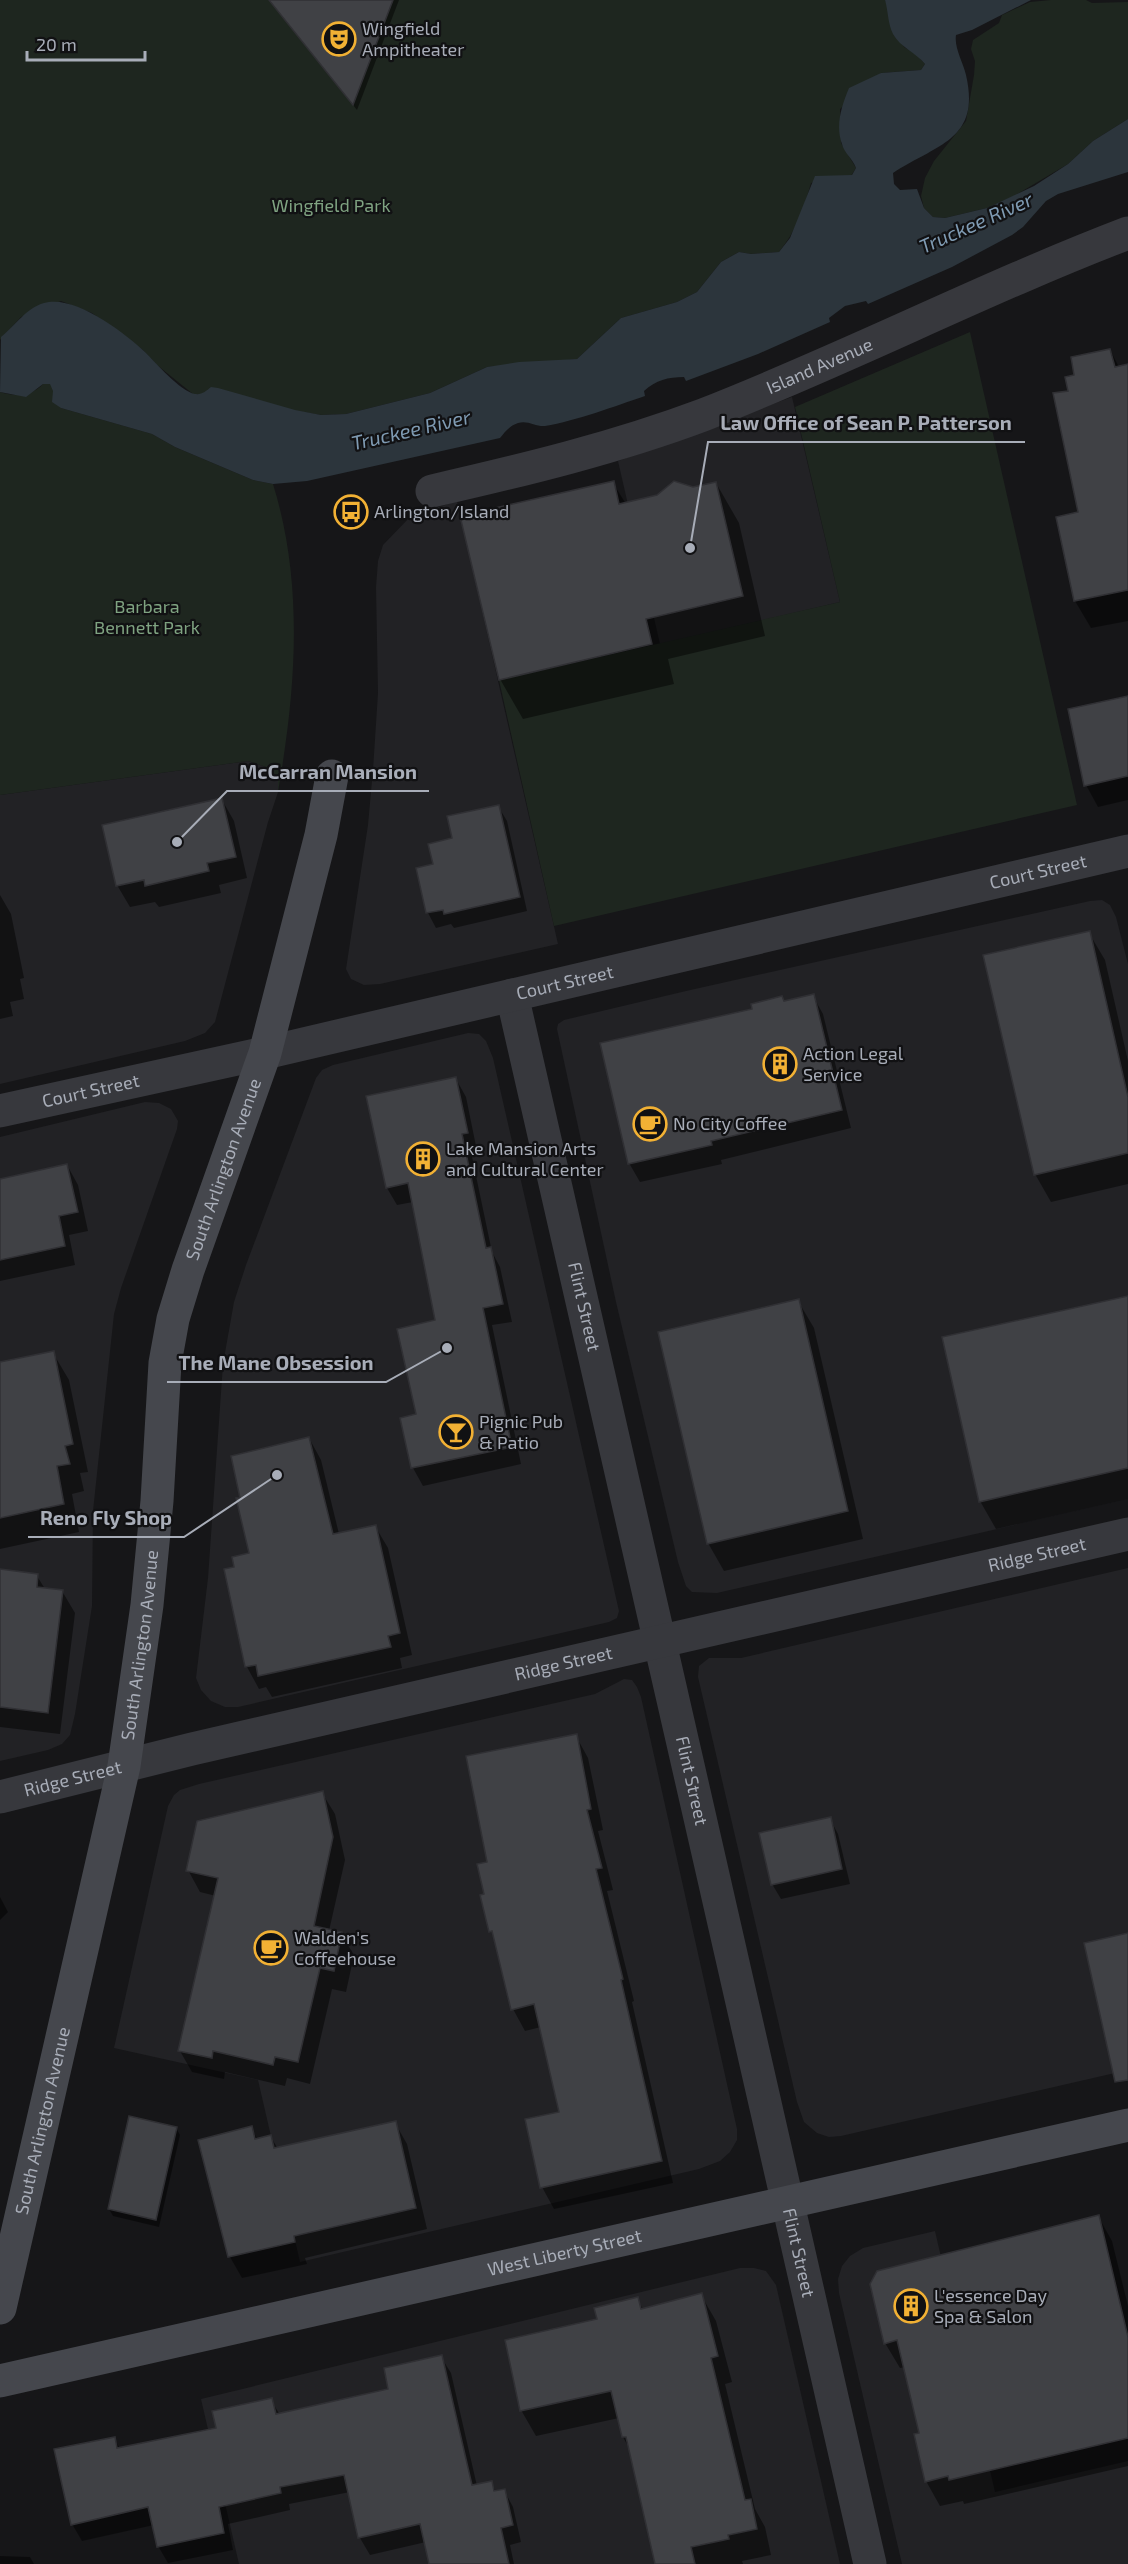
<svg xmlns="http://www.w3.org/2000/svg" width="1128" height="2564" font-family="'Exo 2',sans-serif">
	<rect width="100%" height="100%" fill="#161618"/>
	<!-- built -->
	<g fill="#222225">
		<path d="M 792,397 L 840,602 L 660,644 L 618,461 Z"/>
		<path d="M 457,501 L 558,944 L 380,984 L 364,985 L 351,979 L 346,969 L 368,825 L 373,770 L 378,693 L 376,587 L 378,561 L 383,545 L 411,516 Z"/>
		<path d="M 248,761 L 266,767 L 278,777 L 278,792 L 268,822 L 215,1022 L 205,1033 L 185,1041 L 0,1084 L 0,795 Z"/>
		<path d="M 1102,900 L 1110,905 L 1116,917 L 1128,964 L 1128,1499 L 717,1593 L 692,1592 L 686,1586 L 678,1562 L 616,1302 L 557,1029 L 558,1024 L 564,1020 L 686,991 L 1090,901 Z"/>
		<path d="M 468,1033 L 479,1034 L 486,1041 L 493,1058 L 619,1611 L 617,1618 L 609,1622 L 238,1707 L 225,1707 L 211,1701 L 201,1690 L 196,1678 L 208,1578 L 223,1364 L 234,1302 L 246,1265 L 316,1078 L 322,1070 L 333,1065 Z"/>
		<path d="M 145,1102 L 159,1103 L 171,1109 L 178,1121 L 177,1129 L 121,1288 L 114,1314 L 93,1511 L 92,1606 L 75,1714 L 70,1735 L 62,1744 L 48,1750 L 0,1761 L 0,1137 Z"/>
		<path d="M 1128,1568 L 1128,2070 L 841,2136 L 829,2137 L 817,2133 L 804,2122 L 797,2102 L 698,1677 L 699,1666 L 709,1658 L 741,1658 Z"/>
		<path d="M 624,1679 L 632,1680 L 637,1687 L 641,1697 L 737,2129 L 737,2140 L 730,2152 L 720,2161 L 699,2169 L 300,2262 L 258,2080 L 114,2048 L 168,1806 L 174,1795 L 180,1790 L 199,1784 L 595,1694 Z"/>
		<path d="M 935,2231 L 995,2492 L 1128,2461 L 1128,2564 L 902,2564 L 839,2293 L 838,2279 L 842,2266 L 850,2256 L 863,2248 Z"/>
		<path d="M 740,2268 L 754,2268 L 766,2271 L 776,2285 L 840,2564 L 239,2564 L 201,2399 Z"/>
	</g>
	<!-- green -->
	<g fill="#1e261f">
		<path d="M 0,0 L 885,0 L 904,47 L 917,55 L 925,64 L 921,70 L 881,73 L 840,109 L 841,143 L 856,168 L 851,176 L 833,176 L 811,183 C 804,208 796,231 779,252 L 751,254 L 739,252 L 721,262 L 697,292 L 677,302 L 621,318 L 577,359 L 487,367 L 430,393 L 346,414 L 321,415 L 193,394 L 157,365 L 143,350 L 92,313 L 61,301 L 21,317 L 0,340 Z"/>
		<path d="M 1051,0 L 1086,0 L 1092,3 L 1128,2 L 1128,119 L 1093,141 L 1068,164 L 1014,196 L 987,208 L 945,218 L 933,217 L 924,208 L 921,196 L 925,178 L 934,161 L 966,121 L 974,75 L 975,61 L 971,49 L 973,40 L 999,23 L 1002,15 L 1030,2 Z"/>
		<path d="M 970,332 L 1077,805 L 554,926 L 499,680 L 840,602 L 795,407 Z"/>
		<path d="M 43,384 L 51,384 L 61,408 L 152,434 L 175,447 L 253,480 L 273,484 C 304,584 296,689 278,792 L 278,777 L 266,767 L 248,761 L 0,795 L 0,392 C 15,397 32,396 43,384 Z"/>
	</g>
	<!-- water -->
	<path fill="#2c353c" d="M 885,0 L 1031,0 L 972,30 L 956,35 C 954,48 963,62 966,75 C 981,140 937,144 893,173 L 894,184 L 900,190 L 917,189 L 924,208 L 933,217 L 945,218 L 987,208 L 1034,186 L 1068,164 L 1093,141 L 1128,119 L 1128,172 L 1058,194 L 1046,201 L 1023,227 L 1012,235 L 952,267 L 868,304 L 866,301 L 845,306 L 829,318 L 830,322 L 758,354 L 686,381 L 684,377 C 668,377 656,380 644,391 L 645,396 C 615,406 576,421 545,426 C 536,427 528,420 518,423 C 509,426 505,432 500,438 L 307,481 L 273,484 L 253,480 L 175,447 L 152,434 L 61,408 L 52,402 L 53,391 L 50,384 L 43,384 L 26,397 L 0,392 L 1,337 C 16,325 26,308 44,303 C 74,294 124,332 145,352 C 156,363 180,391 195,394 C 202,395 206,391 211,387 L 218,388 L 295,410 L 321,415 L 346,414 L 430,393 L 487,367 L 519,362 L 577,359 L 621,318 L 677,302 L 697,292 L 721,262 L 739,252 L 751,254 L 779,252 L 790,238 L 815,176 L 852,175 L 856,168 C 853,159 844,153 842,144 C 835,125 842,105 849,88 L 881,73 L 921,70 L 925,64 C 916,53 900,47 893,34 C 888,25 888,10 885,0 Z"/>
	<!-- shadow -->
	<g fill="#0007">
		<path d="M 269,0 L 399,0 L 357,110 Z"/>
		<path d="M 1110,350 L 1119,367 L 1128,365 L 1128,621 L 1091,628 L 1075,601 L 1080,513 L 1070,392 L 1076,376 Z"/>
		<path d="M 613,483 L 626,504 L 716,483 L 739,523 L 765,636 L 668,659 L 674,684 L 523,719 L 500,679 Z"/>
		<path d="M 1128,697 L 1128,800 L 1098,807 L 1086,785 Z"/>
		<path d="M 222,800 L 234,821 L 247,878 L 219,885 L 221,893 L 159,907 L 155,902 L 130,907 L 117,885 Z"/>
		<path d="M 498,806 L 507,821 L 527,911 L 454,928 L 451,924 L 436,928 L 428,913 L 418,869 L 435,866 L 454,840 Z"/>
		<path d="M 0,895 L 11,914 L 24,978 L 20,979 L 24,999 L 10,1002 L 13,1016 L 0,1019 Z"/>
		<path d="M 1089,933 L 1105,960 L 1128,1061 L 1128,1184 L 1051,1202 L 1035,1174 Z"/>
		<path d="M 813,996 L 823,1014 L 851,1128 L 721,1160 L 722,1164 L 640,1182 L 629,1163 L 785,1003 Z"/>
		<path d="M 456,1079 L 466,1097 L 477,1151 L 471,1152 L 492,1252 L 500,1267 L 512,1322 L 492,1325 L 521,1464 L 423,1486 L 413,1468 L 402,1419 L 418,1416 L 437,1322 L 413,1202 L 397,1205 L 387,1188 Z"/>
		<path d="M 67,1165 L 78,1185 L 88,1231 L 69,1235 L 75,1265 L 0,1281 L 0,1180 Z"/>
		<path d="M 1128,1298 L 1128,1499 L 996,1529 L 980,1501 Z"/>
		<path d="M 798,1301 L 814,1328 L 863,1539 L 724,1571 L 708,1543 Z"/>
		<path d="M 53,1353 L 69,1380 L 88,1472 L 80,1473 L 84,1491 L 72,1494 L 79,1532 L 0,1549 L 0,1364 Z"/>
		<path d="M 309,1438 L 321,1460 L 339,1534 L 375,1526 L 388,1548 L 412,1655 L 400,1658 L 402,1668 L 272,1697 L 266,1687 L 259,1689 L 247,1667 L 226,1571 L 236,1568 L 251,1554 L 242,1499 Z"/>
		<path d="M 0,1571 L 37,1576 L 45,1589 L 62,1591 L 75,1613 L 60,1734 L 0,1727 Z"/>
		<path d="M 576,1736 L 588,1758 L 603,1830 L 598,1831 L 613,1890 L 607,1891 L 634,2001 L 632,2002 L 673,2183 L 554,2209 L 542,2187 L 561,2113 L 541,2027 L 525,2031 L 513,2009 L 496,1940 L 491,1931 L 486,1895 L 489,1863 Z"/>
		<path d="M 322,1793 L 335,1814 L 345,1860 L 329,1931 L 341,1934 L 354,1955 L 346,1992 L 332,1989 L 310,2084 L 287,2078 L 285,2086 L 225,2072 L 224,2079 L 192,2072 L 180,2051 L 216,1896 L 200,1892 L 188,1870 Z"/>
		<path d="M 830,1819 L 838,1834 L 850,1884 L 781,1899 L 772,1884 Z"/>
		<path d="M 0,1897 L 8,1912 L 0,1920 Z"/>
		<path d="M 395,2123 L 407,2144 L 427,2229 L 305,2258 L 307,2264 L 242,2278 L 230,2257 L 200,2141 L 251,2128 L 258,2140 L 271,2137 L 278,2149 Z"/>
		<path d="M 176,2128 L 180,2135 L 159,2227 L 113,2216 L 109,2209 Z"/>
		<path d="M 1098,2216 L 1112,2241 L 1128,2306 L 1128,2466 L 964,2504 L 963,2501 L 940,2506 L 926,2481 L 921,2434 L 905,2367 L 900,2368 L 885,2343 Z"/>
		<path d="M 701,2295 L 716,2321 L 732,2382 L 725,2384 L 755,2509 L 765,2527 L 771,2555 L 742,2561 L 743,2564 L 657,2564 L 630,2450 L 623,2437 L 619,2418 L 536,2436 L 521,2410 L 599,2321 L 637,2299 L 643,2309 Z"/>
		<path d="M 441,2357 L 451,2373 L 477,2486 L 491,2482 L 496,2492 L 504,2490 L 513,2507 L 521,2542 L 510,2545 L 514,2564 L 430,2564 L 426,2542 L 370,2555 L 360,2538 L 350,2492 L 289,2504 L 290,2510 L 228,2524 L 233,2550 L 168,2563 L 158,2546 L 154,2525 L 82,2541 L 72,2524 L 114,2438 L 120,2449 L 218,2429 L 271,2400 L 280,2415 L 390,2390 Z"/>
		<path d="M 0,2556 L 30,2557 L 34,2564 L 0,2564 Z"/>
	</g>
	<!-- building -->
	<g fill="#404145" stroke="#303034" stroke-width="1.5">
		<path d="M 269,0 L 393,0 L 353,105 Z"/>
		<path d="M 1110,349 L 1115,367 L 1128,364 L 1128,590 L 1074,601 L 1056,517 L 1078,512 L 1053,393 L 1068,391 L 1065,377 L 1074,375 L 1071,357 Z"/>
		<path d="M 614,481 L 619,504 L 657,495 L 674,481 L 693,487 L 716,482 L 743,596 L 646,619 L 652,644 L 499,680 L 460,516 Z"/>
		<path d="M 1128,696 L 1128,776 L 1084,786 L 1068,709 Z"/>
		<path d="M 222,798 L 236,857 L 207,863 L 209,871 L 145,886 L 144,880 L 116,886 L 102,825 Z"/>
		<path d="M 499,805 L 520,897 L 444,914 L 443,910 L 426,913 L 416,868 L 433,864 L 428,844 L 452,838 L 447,816 Z"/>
		<path d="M 1090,931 L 1128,1097 L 1128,1153 L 1034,1175 L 983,955 Z"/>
		<path d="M 814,994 L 842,1110 L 711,1141 L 712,1145 L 628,1164 L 600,1043 L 752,1009 L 751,1004 L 782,996 L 784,1001 Z"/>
		<path d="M 456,1077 L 468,1133 L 462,1134 L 486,1248 L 491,1247 L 503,1304 L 483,1308 L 512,1447 L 411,1468 L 400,1418 L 416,1414 L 397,1329 L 435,1320 L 408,1183 L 386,1188 L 366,1096 Z"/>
		<path d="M 67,1164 L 78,1212 L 59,1216 L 65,1246 L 0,1260 L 0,1179 Z"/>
		<path d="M 1128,1296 L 1128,1468 L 979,1502 L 942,1337 Z"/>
		<path d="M 799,1299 L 848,1511 L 707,1544 L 658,1332 Z"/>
		<path d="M 54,1351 L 73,1444 L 65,1446 L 70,1464 L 57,1466 L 64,1504 L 0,1518 L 0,1362 Z"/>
		<path d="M 309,1437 L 333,1534 L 376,1525 L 400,1633 L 388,1636 L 391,1647 L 258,1676 L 256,1665 L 245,1667 L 224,1569 L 234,1567 L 232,1557 L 249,1553 L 236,1498 L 240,1498 L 231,1456 Z"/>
		<path d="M 0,1569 L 38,1574 L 37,1587 L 63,1590 L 48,1713 L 0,1707 Z"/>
		<path d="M 577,1734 L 591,1809 L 587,1810 L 602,1868 L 596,1869 L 623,1979 L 621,1980 L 662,2161 L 540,2188 L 525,2119 L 559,2112 L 534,2004 L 511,2010 L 492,1931 L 489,1932 L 480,1895 L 484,1894 L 477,1864 L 487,1862 L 466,1756 Z"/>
		<path d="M 323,1791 L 333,1837 L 314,1926 L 342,1932 L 334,1971 L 320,1968 L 298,2062 L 275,2057 L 273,2065 L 213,2051 L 212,2058 L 178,2051 L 218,1878 L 186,1871 L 197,1821 Z"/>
		<path d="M 831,1817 L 842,1869 L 771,1885 L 759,1833 Z"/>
		<path d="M 1128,1933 L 1128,2080 L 1115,2082 L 1084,1943 Z"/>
		<path d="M 129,2116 L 177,2127 L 156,2220 L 108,2209 Z"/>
		<path d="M 396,2121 L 416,2208 L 294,2236 L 295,2242 L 228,2257 L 198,2140 L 252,2126 L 255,2139 L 271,2135 L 274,2148 Z"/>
		<path d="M 1099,2215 L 1128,2337 L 1128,2438 L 949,2480 L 948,2476 L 925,2482 L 914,2434 L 919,2433 L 897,2340 L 884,2344 L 870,2284 L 877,2271 Z"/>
		<path d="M 702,2293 L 718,2356 L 711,2358 L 745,2500 L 751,2499 L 757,2529 L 728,2535 L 729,2539 L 691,2547 L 695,2564 L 655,2564 L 626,2437 L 622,2437 L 611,2391 L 520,2411 L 505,2340 L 597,2319 L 594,2308 L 638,2297 L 641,2309 Z"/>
		<path d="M 442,2355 L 472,2485 L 492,2481 L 494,2491 L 505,2489 L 513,2525 L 501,2528 L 509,2564 L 429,2564 L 420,2524 L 358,2538 L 344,2475 L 280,2487 L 281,2493 L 219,2507 L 224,2533 L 157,2547 L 148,2507 L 71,2525 L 54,2449 L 115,2437 L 117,2448 L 216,2428 L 212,2411 L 272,2398 L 276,2414 L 388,2389 L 384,2368 Z"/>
	</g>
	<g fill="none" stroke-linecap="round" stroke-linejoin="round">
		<!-- minor -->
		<g stroke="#37383d" stroke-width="33">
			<path id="s1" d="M 432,491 C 524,470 615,448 703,415 C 847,359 984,288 1128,233"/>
			<path id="s2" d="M 512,995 C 634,1518 749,2041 870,2564"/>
			<path id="s3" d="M 0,1111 L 265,1053"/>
			<path id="s4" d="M 0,1797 L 192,1749 L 1128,1534"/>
		</g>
		<!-- tertiary -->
		<path stroke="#37383d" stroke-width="33" id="s5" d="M 265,1053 L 1128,851"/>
		<!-- secondary -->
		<g stroke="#45474d" stroke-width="33">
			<path id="s6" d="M 0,2308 L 124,1766 L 147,1605 L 157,1501 L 165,1363 L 173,1319 L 188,1270 L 265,1053 L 321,835 L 332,776"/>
			<path id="s7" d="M 0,2381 L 1128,2125"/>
		</g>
	</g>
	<!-- icons -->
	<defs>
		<g id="theatre-ring" transform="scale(1.725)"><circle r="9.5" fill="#111113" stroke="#f2b134" stroke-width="1.5"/><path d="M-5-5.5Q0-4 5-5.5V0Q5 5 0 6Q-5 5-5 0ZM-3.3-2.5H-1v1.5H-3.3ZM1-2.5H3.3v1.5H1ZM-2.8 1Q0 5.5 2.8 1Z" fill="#f2b134"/></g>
		<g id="bus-ring" transform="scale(1.725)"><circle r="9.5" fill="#111113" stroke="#f2b134" stroke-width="1.5"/><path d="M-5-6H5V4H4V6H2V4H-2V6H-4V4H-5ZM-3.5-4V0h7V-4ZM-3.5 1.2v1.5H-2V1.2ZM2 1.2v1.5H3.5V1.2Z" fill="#f2b134"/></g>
		<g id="building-ring" transform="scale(1.725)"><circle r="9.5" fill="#111113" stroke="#f2b134" stroke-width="1.5"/><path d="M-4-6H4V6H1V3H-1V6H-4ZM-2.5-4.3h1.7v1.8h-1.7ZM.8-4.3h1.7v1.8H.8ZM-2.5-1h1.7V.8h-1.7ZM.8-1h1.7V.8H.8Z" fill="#f2b134"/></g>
		<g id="cafe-ring" transform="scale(1.725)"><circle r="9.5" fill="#111113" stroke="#f2b134" stroke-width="1.5"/><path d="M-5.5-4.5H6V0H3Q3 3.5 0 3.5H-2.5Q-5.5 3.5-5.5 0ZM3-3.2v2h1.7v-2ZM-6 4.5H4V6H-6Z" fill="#f2b134"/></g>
		<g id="bar-ring" transform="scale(1.725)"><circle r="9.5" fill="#111113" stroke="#f2b134" stroke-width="1.5"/><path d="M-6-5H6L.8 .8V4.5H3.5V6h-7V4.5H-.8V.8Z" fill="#f2b134"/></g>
	</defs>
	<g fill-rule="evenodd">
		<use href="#theatre-ring" x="339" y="39"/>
		<use href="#bus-ring" x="351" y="512"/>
		<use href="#building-ring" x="780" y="1064"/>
		<use href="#cafe-ring" x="650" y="1124"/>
		<use href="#building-ring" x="423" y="1159"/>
		<use href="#bar-ring" x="456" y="1432"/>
		<use href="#cafe-ring" x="271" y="1948"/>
		<use href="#building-ring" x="911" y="2306"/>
	</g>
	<g text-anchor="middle" stroke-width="4.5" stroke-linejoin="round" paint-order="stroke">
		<!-- poi labels -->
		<g font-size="18" fill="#a8adb8" stroke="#111113" text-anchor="start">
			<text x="362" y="35">Wingfield<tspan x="362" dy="21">Ampitheater</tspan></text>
			<text x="374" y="518">Arlington/Island</text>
			<text x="803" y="1060">Action Legal<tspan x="803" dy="21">Service</tspan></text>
			<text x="673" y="1130">No City Coffee</text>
			<text x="446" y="1155">Lake Mansion Arts<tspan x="446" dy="21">and Cultural Center</tspan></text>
			<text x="479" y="1428">Pignic Pub<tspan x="479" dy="21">&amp; Patio</tspan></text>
			<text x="294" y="1944">Walden's<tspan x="294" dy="21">Coffeehouse</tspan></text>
			<text x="934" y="2302">L'essence Day<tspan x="934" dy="21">Spa &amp; Salon</tspan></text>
		</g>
		<!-- park labels -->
		<g font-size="18" fill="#7fa381" stroke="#111113">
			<text x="331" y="212">Wingfield Park</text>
			<text x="147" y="613">Barbara<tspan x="147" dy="21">Bennett Park</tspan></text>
		</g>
		<!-- street labels -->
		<g font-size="18" fill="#a8adb8" stroke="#111113">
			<text dy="6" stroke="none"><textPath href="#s1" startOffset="408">Island Avenue</textPath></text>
			<text dy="6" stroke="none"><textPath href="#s5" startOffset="794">Court Street</textPath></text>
			<text dy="6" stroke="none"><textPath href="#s5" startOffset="308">Court Street</textPath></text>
			<text dy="6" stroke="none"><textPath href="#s3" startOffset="93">Court Street</textPath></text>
			<text dy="6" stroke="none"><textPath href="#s6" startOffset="1164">South Arlington Avenue</textPath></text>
			<text dy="6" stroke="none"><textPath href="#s2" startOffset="320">Flint Street</textPath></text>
			<text dy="6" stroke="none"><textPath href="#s4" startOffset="1065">Ridge Street</textPath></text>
			<text dy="6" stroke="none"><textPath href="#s6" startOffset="678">South Arlington Avenue</textPath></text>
			<text dy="6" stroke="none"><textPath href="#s4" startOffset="579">Ridge Street</textPath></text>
			<text dy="6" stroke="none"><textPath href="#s4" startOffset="75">Ridge Street</textPath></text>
			<text dy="6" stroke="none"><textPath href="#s2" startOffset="806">Flint Street</textPath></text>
			<text dy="6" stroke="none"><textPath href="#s6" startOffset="192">South Arlington Avenue</textPath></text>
			<text dy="6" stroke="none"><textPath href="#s7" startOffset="579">West Liberty Street</textPath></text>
			<text dy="6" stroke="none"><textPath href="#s2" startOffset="1290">Flint Street</textPath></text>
		</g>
		<!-- water labels -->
		<g font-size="20" font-style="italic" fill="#7f9bb3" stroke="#111113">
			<text transform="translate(976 223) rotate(-24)" y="7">Truckee River</text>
			<text transform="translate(411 430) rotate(-13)" y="7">Truckee River</text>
		</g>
	</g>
	<!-- callouts -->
	<path fill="none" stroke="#a8adb8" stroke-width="2" d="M690 548L708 442H1025M177 842L227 791H429M447 1348L386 1382H167M277 1475L184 1537H28"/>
	<g fill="#a8adb8" stroke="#111113" stroke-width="2">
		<circle cx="690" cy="548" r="6"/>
		<circle cx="177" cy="842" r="6"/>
		<circle cx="447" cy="1348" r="6"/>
		<circle cx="277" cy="1475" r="6"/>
	</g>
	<g font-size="20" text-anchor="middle" font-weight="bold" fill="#a8adb8" stroke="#111113" stroke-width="4.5" stroke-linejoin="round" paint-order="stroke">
		<text x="866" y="430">Law Office of Sean P. Patterson</text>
		<text x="328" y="779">McCarran Mansion</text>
		<text x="276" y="1370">The Mane Obsession</text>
		<text x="106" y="1525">Reno Fly Shop</text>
	</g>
	<!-- scale -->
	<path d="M27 51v9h118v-9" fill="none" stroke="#a8adb8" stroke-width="3"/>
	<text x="36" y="51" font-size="18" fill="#a8adb8" stroke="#111113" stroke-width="4.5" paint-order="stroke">20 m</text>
</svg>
